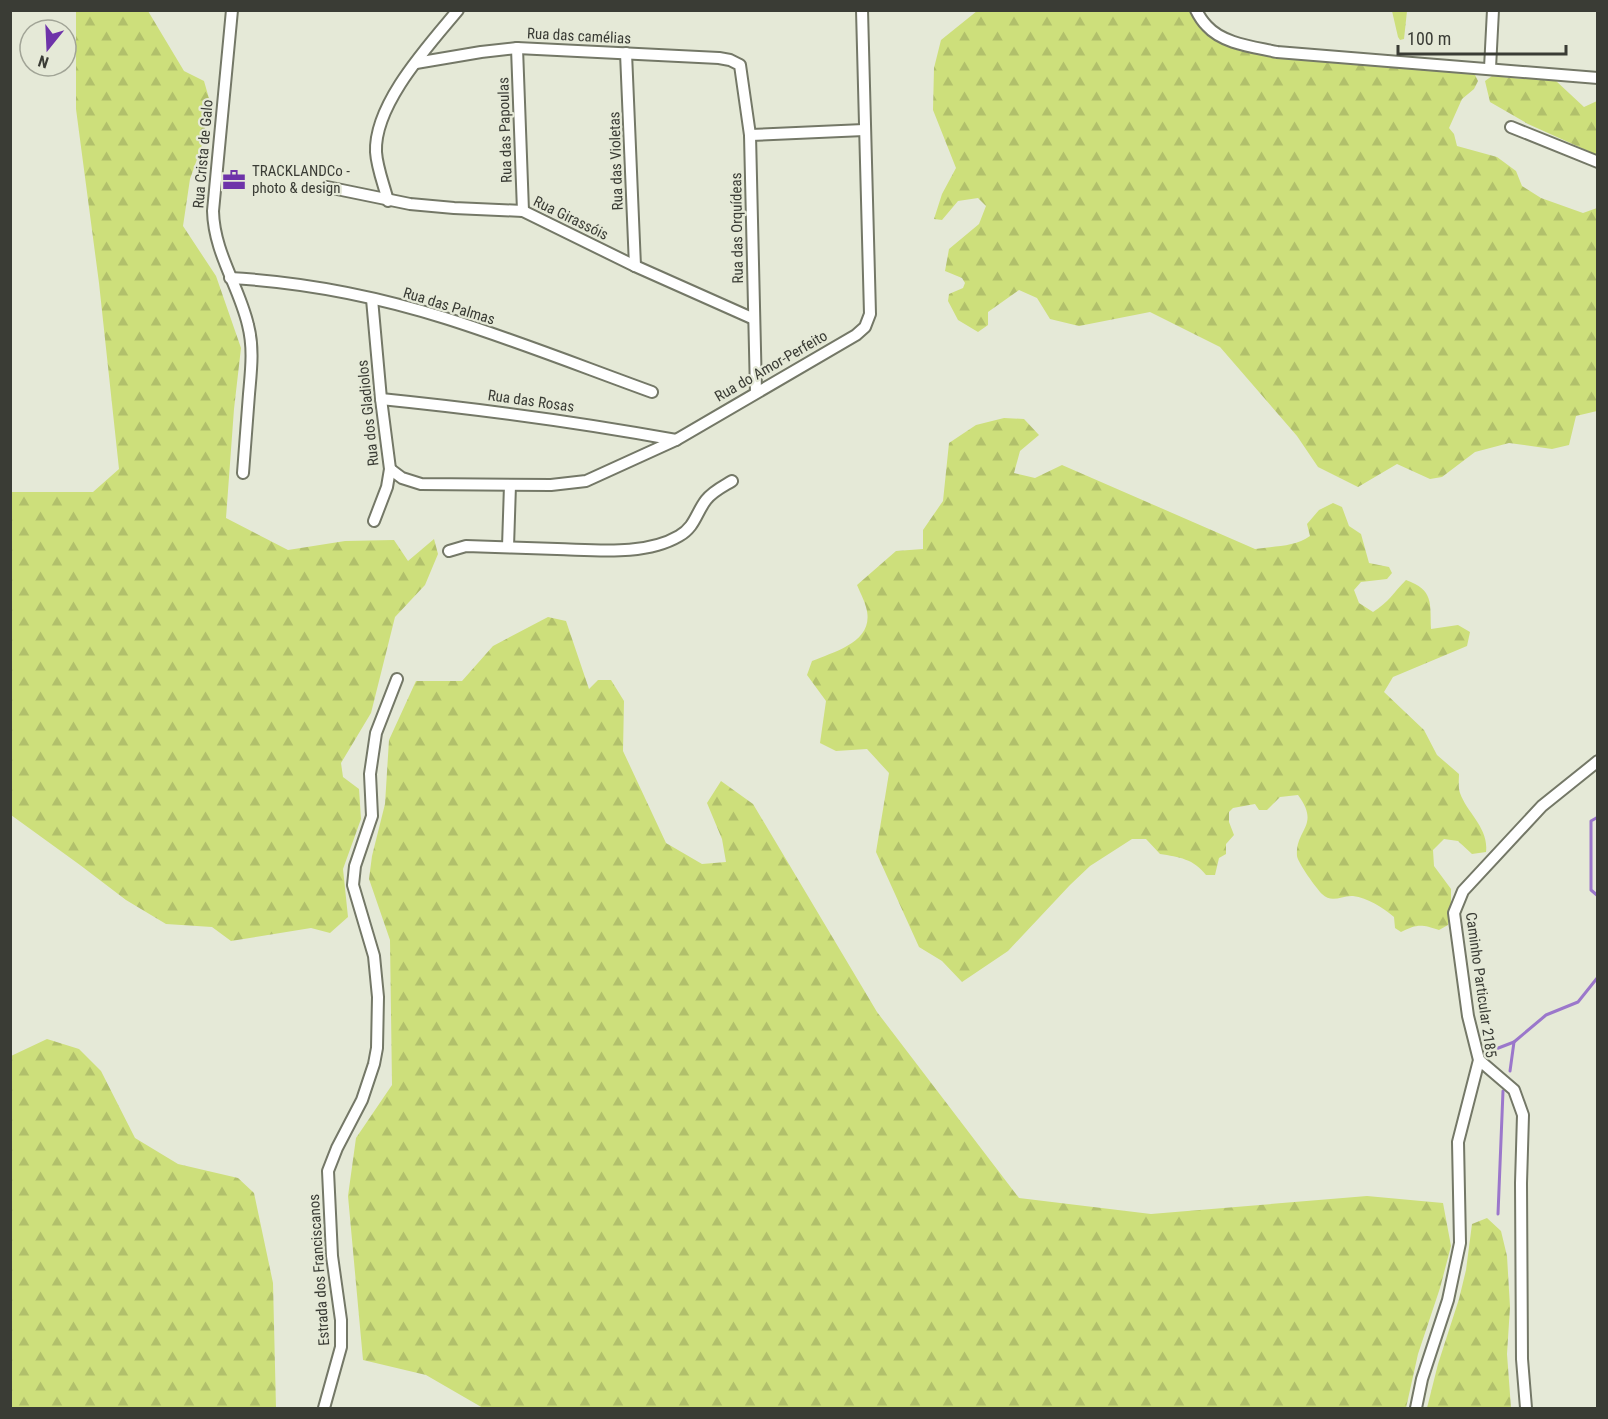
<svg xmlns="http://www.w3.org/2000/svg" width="1608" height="1419" font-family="'Roboto Condensed',sans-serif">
	<defs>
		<pattern id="forest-firs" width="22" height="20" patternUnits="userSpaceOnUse" patternTransform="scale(1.5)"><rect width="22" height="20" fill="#cddf7b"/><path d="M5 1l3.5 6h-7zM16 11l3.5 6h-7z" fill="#b1c06b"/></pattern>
	</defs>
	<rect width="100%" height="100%" fill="#e5e9d7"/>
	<!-- forest -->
	<g fill="url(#forest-firs)">
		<path d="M 76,11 L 148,11 L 184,71 L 204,81 L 210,102 L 202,145 L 190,179 L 183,226 L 216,276 L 241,348 L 234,409 L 226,518 L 288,550 L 345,541 L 394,540 L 408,561 L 434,539 L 438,554 L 425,585 L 395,617 L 371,713 L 341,763 L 343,777 L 359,789 L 361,819 L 343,869 L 348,917 L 330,933 L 311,928 L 231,941 L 212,927 L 166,924 L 126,900 L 80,865 L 11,815 L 11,492 L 93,492 L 119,469 L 99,283 L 76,109 Z"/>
		<path d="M 977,11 L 1191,11 L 1205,30 L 1273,57 L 1362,65 L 1474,73 L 1478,81 L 1474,89 L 1462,99 L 1449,128 L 1454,134 L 1457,146 L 1497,157 L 1516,171 L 1522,186 L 1541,198 L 1583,213 L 1597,208 L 1597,411 L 1576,416 L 1569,445 L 1552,449 L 1509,443 L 1475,452 L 1442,477 L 1430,479 L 1397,464 L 1358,487 L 1318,467 L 1297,436 L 1220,347 L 1150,312 L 1079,326 L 1050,319 L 1037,298 L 1019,290 L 988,312 L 988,325 L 978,332 L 958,320 L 948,301 L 949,294 L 963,288 L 965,283 L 962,278 L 945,271 L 949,249 L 979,224 L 986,206 L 978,198 L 958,201 L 942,220 L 934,219 L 942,194 L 956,168 L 933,110 L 934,68 L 941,40 Z"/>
		<path d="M 1392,11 L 1407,11 L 1404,39 L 1400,40 L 1398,37 Z"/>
		<path d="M 1541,67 L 1584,107 L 1597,101 L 1597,155 L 1528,124 L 1490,102 L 1485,81 L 1492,76 L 1523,79 Z"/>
		<path d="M 1004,418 L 1024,419 L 1039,435 L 1020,451 L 1014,473 L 1035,478 L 1062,465 L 1255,549 C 1274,546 1295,547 1310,536 L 1307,524 L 1319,510 L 1333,503 L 1342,507 L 1349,526 L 1361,534 L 1369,563 L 1389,567 L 1392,573 L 1387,579 L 1361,582 L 1354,590 L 1359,603 L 1373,612 C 1389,602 1393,593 1406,580 C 1434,590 1430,603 1431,629 L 1458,625 L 1470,632 L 1467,646 L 1393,677 L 1384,692 L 1424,730 L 1437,755 L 1459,774 C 1459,779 1458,787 1460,793 C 1467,813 1489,828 1486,852 L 1472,854 L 1458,841 L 1444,839 L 1433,850 L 1434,866 L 1451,889 L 1451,904 L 1448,925 L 1439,930 C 1421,924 1417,924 1401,932 L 1395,928 L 1394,917 C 1382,907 1368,898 1353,896 C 1342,895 1332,904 1322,894 C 1316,888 1298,863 1297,856 C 1295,829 1321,826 1298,795 L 1280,797 L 1267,810 L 1259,810 L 1255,804 L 1233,808 L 1229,812 L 1229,822 L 1234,835 L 1226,844 L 1226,854 L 1219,858 L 1215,875 L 1206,875 C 1194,859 1179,857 1160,854 L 1146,839 L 1132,839 L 1090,866 L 1070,885 L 1008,951 L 962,982 L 942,961 L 919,947 L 876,852 L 889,773 L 867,749 L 836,751 L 820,743 L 826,701 L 807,675 L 812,661 C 836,651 876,641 866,607 C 864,600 860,592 857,585 L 896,551 L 923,549 L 923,530 L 943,501 L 949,443 L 976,425 Z"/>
		<path d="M 548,617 L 566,621 L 589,689 L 598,680 L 611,680 L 624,701 L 623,751 L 666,843 L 702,864 L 726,862 L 722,839 L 707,803 L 721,781 L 753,804 L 877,1012 L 1019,1198 L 1151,1214 L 1367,1196 L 1443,1203 L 1451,1246 L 1440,1288 L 1418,1354 L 1406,1408 L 483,1408 L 426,1375 L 363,1360 L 348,1196 L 356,1138 L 392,1085 L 390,940 L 369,879 L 372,856 L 385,804 L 389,740 L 416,681 L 462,681 L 493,646 Z"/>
		<path d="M 47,1039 L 79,1049 L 101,1071 L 135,1138 L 178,1164 L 238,1178 L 254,1193 L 273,1283 L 276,1408 L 11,1408 L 11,1056 Z"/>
		<path d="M 1487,1218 L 1501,1231 L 1507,1256 L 1510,1307 L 1507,1354 L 1511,1408 L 1427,1408 L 1438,1364 L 1459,1299 L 1466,1270 L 1472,1224 Z"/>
	</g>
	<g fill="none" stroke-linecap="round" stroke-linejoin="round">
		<!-- stream -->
		<g stroke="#9b77cb" stroke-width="3">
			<path d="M 1598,817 L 1591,821 L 1591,890 L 1598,896"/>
			<path d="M 1488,1052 L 1514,1042 L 1546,1015 L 1578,1002 L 1598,977"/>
			<path d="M 1510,1071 L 1514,1042"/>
			<path d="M 1498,1214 L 1503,1091"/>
		</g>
		<!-- street casing -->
		<g stroke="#747867" stroke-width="14">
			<g id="street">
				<path d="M 232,10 L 213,211 C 214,253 239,286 248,325 C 254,348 251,371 249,394 C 247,421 245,447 243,473"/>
				<path d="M 1196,10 C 1199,16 1202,21 1207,26 C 1223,44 1255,47 1277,52 L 1598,78"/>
				<path d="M 517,48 L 523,211"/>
				<path d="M 626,53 L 635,266"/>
				<path d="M 416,63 L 481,52 L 517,48 L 719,58 L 730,60 L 740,65 L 750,135 L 756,392"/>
				<path d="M 1490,68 L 1493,10"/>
				<path d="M 1511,127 L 1598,162"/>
				<path d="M 750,135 L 864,130"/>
				<path d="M 327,187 L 410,204 L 454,208 L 523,211 L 635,266 L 754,319"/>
				<path d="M 388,201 C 384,185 377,168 376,152 C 374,104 429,45 458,10"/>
				<path d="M 230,278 C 303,282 375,296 445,318 C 515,340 583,367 652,392"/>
				<path d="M 372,299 L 381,399 L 390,469 L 387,487 L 374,521"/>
				<path d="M 381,399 C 480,409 578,422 676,440"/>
				<path d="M 390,469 L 402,478 L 421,484 L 551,485 L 586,481 L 676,440 L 856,335 L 865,327 L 870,314 L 862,10"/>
				<path d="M 508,547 L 510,485"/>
				<path d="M 449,551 L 466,546 C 496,547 527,548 557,549 C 596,550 645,556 679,536 C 695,527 696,513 706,500 C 713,491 722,487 732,481"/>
				<path d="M 1479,1060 L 1514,1090 L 1523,1115 L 1521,1183 L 1522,1359 L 1526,1408"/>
				<path d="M 324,1408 L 341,1347 L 341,1320 L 332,1256 L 328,1171 L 337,1148 L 362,1100 L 374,1064 L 377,1048 L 378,997 L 374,956 L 353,885 L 355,866 L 372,816 L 370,774 L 376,733 L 397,679"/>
				<path d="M 1416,1408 L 1422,1379 L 1448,1300 L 1460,1243 L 1458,1142 L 1479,1060 L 1468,1016 L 1454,913 L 1463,891 L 1542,806 L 1598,761"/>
			</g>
		</g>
		<!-- street -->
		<use href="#street" stroke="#fff" stroke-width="10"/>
	</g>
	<!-- icons -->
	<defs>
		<g id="office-bare" transform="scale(1.8)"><path d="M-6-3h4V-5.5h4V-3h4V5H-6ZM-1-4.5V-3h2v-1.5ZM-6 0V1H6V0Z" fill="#6e33a9" stroke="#e5e9d7" stroke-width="2.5" paint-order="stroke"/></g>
	</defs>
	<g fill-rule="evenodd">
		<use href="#office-bare" x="234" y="180"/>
	</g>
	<g text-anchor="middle" stroke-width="4.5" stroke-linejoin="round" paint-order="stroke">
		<!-- street labels -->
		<g font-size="15" fill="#3a3c35" stroke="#e5e9d7">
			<text transform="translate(579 36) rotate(3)" y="5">Rua das camélias</text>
			<text transform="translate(505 130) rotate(-92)" y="5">Rua das Papoulas</text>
			<text transform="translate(203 154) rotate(-85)" y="5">Rua Crista de Galo</text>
			<text transform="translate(616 161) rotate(-92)" y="5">Rua das Violetas</text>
			<text transform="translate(571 218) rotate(26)" y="5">Rua Girassóis</text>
			<text transform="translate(737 228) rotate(-91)" y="5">Rua das Orquídeas</text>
			<text transform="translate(449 306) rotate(17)" y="5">Rua das Palmas</text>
			<text transform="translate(771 366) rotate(-30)" y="5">Rua do Amor-Perfeito</text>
			<text transform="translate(531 401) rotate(8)" y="5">Rua das Rosas</text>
			<text transform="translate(368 413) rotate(-96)" y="5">Rua dos Gladiolos</text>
			<text transform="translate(1481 985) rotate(82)" y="5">Caminho Particular 2185</text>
			<text transform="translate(319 1270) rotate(-94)" y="5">Estrada dos Franciscanos</text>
		</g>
		<!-- poi labels -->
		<g font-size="15" fill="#3a3c35" stroke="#e5e9d7" text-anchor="start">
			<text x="252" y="176">TRACKLANDCo -<tspan x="252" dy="17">photo &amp; design</tspan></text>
		</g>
	</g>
	<!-- border -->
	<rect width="1608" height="1419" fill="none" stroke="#3a3c35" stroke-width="24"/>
	<!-- north arrow -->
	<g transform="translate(48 48) rotate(198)"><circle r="28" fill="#e5e9d7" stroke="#a1a496" stroke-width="1.5"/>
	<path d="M0-4.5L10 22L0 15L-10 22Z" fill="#6e33a9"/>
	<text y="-9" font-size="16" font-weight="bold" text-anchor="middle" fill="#3a3c35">N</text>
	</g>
	<!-- scale -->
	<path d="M1398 45v9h168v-9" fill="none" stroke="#3a3c35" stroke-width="3"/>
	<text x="1407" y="45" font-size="18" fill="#3a3c35" stroke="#e5e9d7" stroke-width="4.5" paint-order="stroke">100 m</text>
</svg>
